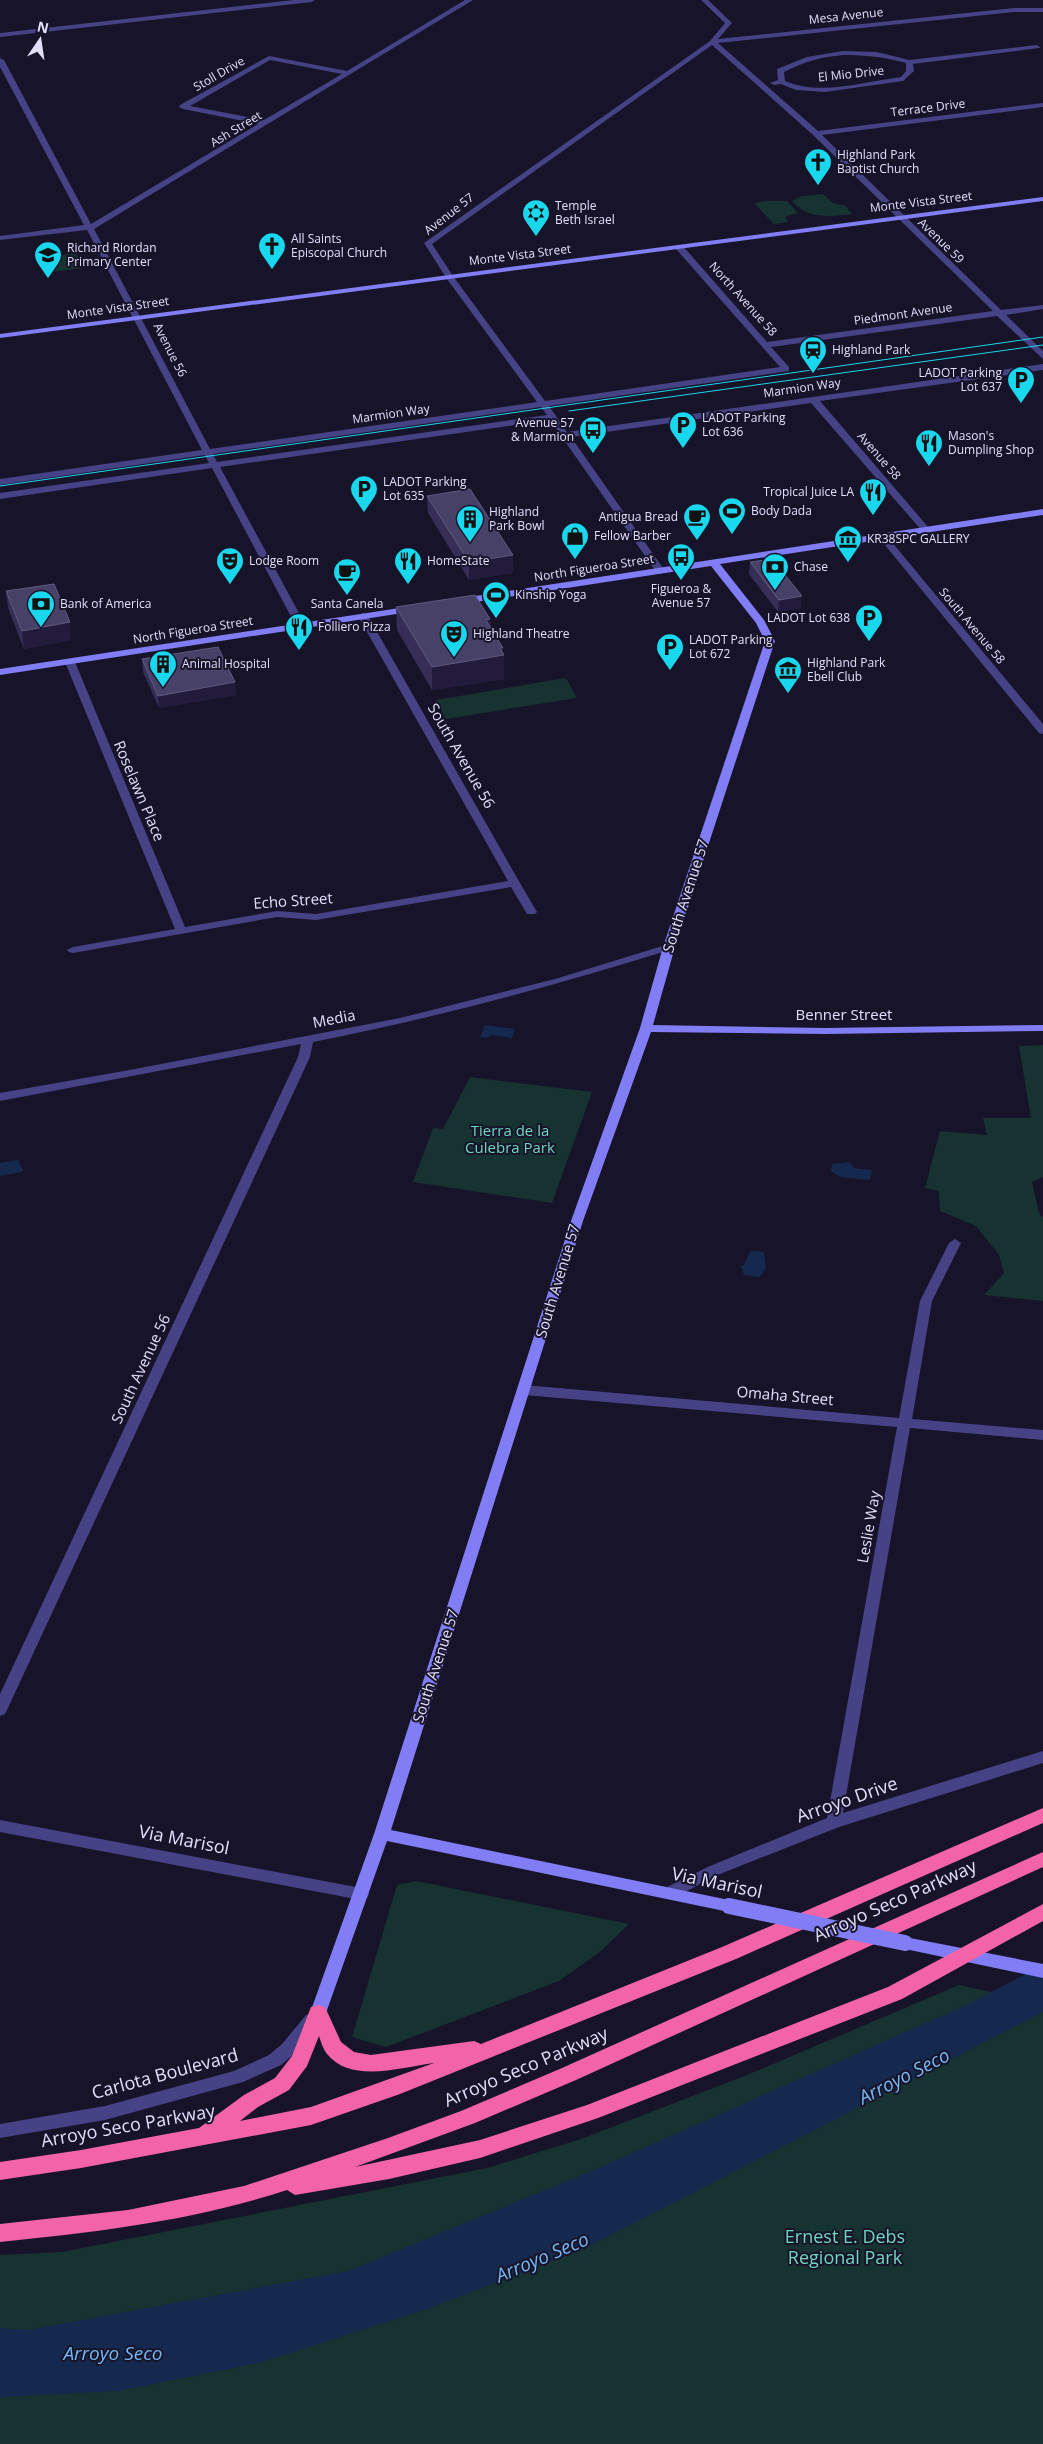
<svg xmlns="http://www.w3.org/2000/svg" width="1043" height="2444" font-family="'Open Sans',sans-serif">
	<rect width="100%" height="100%" fill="#171329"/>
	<!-- green -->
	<g fill="#163332">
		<path d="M 823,194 L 833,203 L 846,206 L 852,214 C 829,217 808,219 792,201 L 802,196 Z"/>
		<path d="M 765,201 L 787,201 L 798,213 L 785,217 L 788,222 L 774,224 L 754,203 Z"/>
		<path d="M 76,253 L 84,268 L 51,272 L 43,258 Z"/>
		<path d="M 566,678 L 577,698 L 446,719 L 436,700 Z"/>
		<path d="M 1043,1045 L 1043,1177 L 1032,1182 L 1039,1213 L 1043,1218 L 1043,1301 L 984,1295 L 1004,1273 L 999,1255 L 976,1226 L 940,1211 L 939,1191 L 925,1188 L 940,1131 L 987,1135 L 983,1118 L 1031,1118 L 1019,1046 Z"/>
		<path d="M 470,1077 L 592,1092 L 552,1203 L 413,1182 L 433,1128 L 443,1129 Z"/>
		<path d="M 416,1881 L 629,1924 L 601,1951 L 559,1981 L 386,2047 L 352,2037 L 397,1885 Z"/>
		<path d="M 959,1985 L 1043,2003 L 1043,2444 L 0,2444 L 0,2255 L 62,2252 L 487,2168 L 581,2139 L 747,2075 Z"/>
	</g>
	<!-- water -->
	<g fill="#14294d">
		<path d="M 485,1025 L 515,1029 L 512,1038 L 492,1035 L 487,1038 L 480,1037 Z"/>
		<path d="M 17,1160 L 20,1161 L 19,1163 L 23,1170 L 21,1172 L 0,1176 L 0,1163 Z"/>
		<path d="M 849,1162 L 855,1168 L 872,1170 L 870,1180 L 840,1177 L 831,1171 L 832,1164 Z"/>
		<path d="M 750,1251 L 764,1252 L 766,1269 L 760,1277 L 744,1275 L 741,1266 L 744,1265 Z"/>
		<path d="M 1043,1965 L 1043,2012 L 584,2249 L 427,2309 L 259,2363 L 118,2391 L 0,2397 L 0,2328 L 28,2330 L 348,2271 L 594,2170 L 964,2006 Z"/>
	</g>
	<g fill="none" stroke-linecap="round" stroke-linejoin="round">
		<!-- street -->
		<g fill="#454285" fill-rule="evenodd">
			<path d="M 294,0 L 315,0 L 312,2 L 0,37 L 0,33 Z"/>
			<path d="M 465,0 L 473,0 L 94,229 L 210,449 L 537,402 L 447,279 L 424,243 L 710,41 L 725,23 L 701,0 L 708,0 L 732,23 L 718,39 L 1014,8 L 1043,8 L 1043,12 L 1014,12 L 718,43 L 818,131 L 1043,103 L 1043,107 L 822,135 L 1001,310 L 1043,305 L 1043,309 L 1006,315 L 1043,351 L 1043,359 L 997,316 L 771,347 L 789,367 L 789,371 L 549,406 L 567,432 L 1043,364 L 1043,370 L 820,401 L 929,528 L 929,532 L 923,532 L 811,403 L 571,437 L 665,571 L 660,574 L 657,573 L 550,420 L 220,467 L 306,626 L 301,629 L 296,626 L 212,468 L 0,499 L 0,493 L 209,463 L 205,455 L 0,485 L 0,479 L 202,450 L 87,230 L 0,240 L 0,236 L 84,225 L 0,67 L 0,58 L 4,60 L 91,224 L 258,124 L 183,109 L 179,107 L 180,105 L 269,56 L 347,71 ZM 712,45 L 813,135 L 993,311 L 767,342 L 682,245 L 679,245 L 675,247 L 676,249 L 780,367 L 545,401 L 453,276 L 432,244 ZM 270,60 L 342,74 L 264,120 L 190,106 ZM 541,407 L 547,415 L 217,462 L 213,454 Z"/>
			<path d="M 1037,45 L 1040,47 L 1039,48 L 913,64 L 914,71 L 903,81 L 825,92 L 796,90 L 781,84 L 774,85 L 770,83 L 778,80 L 777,69 L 807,57 L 843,51 L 877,52 L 909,60 ZM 843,55 C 865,55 885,57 906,63 L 906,71 L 901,77 C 864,82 820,96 785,81 L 784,72 C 803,62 821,57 843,55 Z"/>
			<path d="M 883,534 L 886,535 L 1043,724 L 1043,734 L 1039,733 L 880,539 L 878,537 Z"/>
			<path d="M 363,613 L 368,616 L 520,883 L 537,912 L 535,914 L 527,914 L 511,887 L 316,920 L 277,917 L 73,953 L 69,952 L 67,950 L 73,947 L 175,929 L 65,662 L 70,659 L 75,662 L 185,927 L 277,911 L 316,914 L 508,881 L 358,616 Z"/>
			<path d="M 669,944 L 673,945 L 675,947 L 673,949 C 554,986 435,1018 313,1042 L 310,1057 L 7,1710 L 5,1714 L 0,1716 L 0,1694 L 298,1057 L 301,1044 L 0,1101 L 0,1093 L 135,1069 L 400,1018 L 555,979 Z"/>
			<path d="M 955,1239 L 961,1243 L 932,1301 L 912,1419 L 1043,1430 L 1043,1440 L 910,1428 L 843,1813 L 1043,1751 L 1043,1763 L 839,1827 L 720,1874 L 675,1897 L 669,1899 L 663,1897 L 661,1893 L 663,1889 L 710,1866 L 827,1818 L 897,1427 L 524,1395 L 517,1390 L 524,1385 L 899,1418 L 920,1301 L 949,1243 Z"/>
			<path d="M 0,1820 L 361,1888 L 367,1890 L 369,1894 L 367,1898 L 361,1900 L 0,1832 Z"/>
			<path d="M 312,2013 L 318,2015 L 320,2020 L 294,2054 L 281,2065 L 243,2082 L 105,2120 L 0,2138 L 0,2124 L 105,2106 L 234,2071 L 269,2055 L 282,2044 L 306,2015 Z"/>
		</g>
		<!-- secondary -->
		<g fill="#807df5" fill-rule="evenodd">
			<path d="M 1043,197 L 1043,201 L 0,338 L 0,334 Z"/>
			<path d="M 1043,509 L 1043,515 L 720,564 L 764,620 L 775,641 L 675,947 L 653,1025 L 825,1028 L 1043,1025 L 1043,1031 L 825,1034 L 651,1032 L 583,1221 L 391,1830 L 729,1900 L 735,1902 L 737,1906 L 735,1910 L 729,1912 L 387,1841 L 326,2013 L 324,2018 L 318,2020 L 312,2018 L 310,2013 L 374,1834 L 571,1221 L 640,1028 L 663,947 L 765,641 L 756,623 L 711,566 L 462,604 L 457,601 L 462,598 Z"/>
			<path d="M 413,606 L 416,607 L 416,611 L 0,675 L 0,669 Z"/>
			<path d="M 905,1937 L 1043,1964 L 1043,1978 L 905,1949 L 899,1948 L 897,1943 L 899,1938 Z"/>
		</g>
		<!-- highway -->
		<g fill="#f363a7" fill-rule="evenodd">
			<path d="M 1043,1808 L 1043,1823 L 736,1959 L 400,2094 L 311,2125 L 81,2168 L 0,2180 L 0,2162 L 81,2150 L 199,2128 L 244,2095 L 275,2078 L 292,2056 L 311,2007 L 318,2005 L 325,2007 L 341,2042 L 354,2052 L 371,2055 L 474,2041 L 481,2044 L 722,1947 ZM 319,2036 C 321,2042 323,2049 327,2054 C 351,2084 402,2067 434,2063 L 311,2107 L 240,2121 L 258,2107 L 289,2090 L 307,2066 Z"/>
			<path d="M 1043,1852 L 1043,1867 L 576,2080 L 475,2123 L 355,2167 L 480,2140 L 587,2105 L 888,1987 L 1043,1904 L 1043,1921 L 902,1999 L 598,2118 L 480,2158 L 389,2179 L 295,2195 L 287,2190 C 193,2221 97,2232 0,2242 L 0,2224 L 128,2210 L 244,2186 L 388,2138 L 461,2111 L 562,2068 Z"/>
		</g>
		<!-- tram -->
		<g stroke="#19d7ed" stroke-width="1">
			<path d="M 569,411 L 1043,345"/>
			<path d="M 0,486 L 1043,337"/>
		</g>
		<!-- secondary-bridge -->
		<path stroke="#807df5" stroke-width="16" d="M 729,1906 L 905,1943"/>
	</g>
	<!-- wall -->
	<g fill="#362e56">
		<path d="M 427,496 L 513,573 L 469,580 L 428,513 Z"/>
		<path d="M 750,562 L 801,608 L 778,612 L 749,574 Z"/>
		<path d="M 6,591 L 71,640 L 24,649 L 8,608 Z"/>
		<path d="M 396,607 L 490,619 L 491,628 L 504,655 L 504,679 L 432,690 L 397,630 Z"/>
		<path d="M 142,659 L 235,682 L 236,695 L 159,708 L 143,672 Z"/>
	</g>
	<!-- shaded-wall -->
	<g fill="#221b3c">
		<path d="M 513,555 L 513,573 L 469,580 L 469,562 Z"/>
		<path d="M 802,596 L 801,608 L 778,612 L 779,600 Z"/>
		<path d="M 490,619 L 491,643 L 486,620 Z"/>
		<path d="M 70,622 L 71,640 L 24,649 L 22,631 Z"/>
		<path d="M 503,648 L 503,655 L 504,655 L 504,679 L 432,690 L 432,667 Z"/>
		<path d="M 235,682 L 236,695 L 159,708 L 158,696 Z"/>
	</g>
	<!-- building -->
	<g fill="#484167" stroke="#605a7f">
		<path d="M 470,489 L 513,555 L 469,562 L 427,496 Z"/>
		<path d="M 772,559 L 802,596 L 779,600 L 750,562 Z"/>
		<path d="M 54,584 L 70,622 L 22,631 L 6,591 Z"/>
		<path d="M 475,595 L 490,619 L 486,620 L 503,648 L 500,648 L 504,655 L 432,667 L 396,607 Z"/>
		<path d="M 218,647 L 235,682 L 158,696 L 142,659 Z"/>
	</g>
	<!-- icons -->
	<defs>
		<g id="church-pin" transform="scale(1.4375)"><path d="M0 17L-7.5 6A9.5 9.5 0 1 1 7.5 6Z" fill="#19d7ed" stroke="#171329"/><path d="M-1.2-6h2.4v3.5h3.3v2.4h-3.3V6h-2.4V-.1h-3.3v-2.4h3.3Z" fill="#111"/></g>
		<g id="synagogue-pin" transform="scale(1.4375)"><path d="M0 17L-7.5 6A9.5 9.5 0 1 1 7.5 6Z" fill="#19d7ed" stroke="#171329"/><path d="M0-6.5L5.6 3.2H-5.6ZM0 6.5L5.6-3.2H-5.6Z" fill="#111"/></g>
		<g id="school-pin" transform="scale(1.4375)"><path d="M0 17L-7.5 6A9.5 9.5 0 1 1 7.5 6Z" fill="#19d7ed" stroke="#171329"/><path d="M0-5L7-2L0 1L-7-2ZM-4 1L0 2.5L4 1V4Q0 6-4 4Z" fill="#111"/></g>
		<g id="station-pin" transform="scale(1.4375)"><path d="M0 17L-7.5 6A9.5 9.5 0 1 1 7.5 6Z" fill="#19d7ed" stroke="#171329"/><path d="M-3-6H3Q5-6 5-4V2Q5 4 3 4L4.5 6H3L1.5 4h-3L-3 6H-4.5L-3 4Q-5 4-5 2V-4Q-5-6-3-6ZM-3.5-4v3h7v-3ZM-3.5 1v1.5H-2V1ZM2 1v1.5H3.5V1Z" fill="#111"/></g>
		<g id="parking-pin" transform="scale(1.4375)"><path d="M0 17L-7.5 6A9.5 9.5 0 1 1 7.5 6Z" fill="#19d7ed" stroke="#171329"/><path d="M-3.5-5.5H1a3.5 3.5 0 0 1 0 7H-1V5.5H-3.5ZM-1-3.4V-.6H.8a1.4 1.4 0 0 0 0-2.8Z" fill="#111"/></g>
		<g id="bus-pin" transform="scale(1.4375)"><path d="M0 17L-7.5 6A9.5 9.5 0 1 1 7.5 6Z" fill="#19d7ed" stroke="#171329"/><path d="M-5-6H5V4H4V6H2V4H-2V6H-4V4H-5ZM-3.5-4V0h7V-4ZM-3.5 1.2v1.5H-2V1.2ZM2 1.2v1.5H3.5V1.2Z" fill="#111"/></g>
		<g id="restaurant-pin" transform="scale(1.4375)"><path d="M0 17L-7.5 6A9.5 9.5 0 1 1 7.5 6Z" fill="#19d7ed" stroke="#171329"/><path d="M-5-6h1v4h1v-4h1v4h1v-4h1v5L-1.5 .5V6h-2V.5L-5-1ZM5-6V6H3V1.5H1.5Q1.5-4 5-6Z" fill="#111"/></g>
		<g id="stadium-pin" transform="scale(1.4375)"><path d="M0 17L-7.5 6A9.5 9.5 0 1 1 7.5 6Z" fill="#19d7ed" stroke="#171329"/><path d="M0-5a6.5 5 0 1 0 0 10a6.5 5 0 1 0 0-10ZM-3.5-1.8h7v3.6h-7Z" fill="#111"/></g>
		<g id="cafe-pin" transform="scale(1.4375)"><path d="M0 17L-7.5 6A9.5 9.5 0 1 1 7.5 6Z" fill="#19d7ed" stroke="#171329"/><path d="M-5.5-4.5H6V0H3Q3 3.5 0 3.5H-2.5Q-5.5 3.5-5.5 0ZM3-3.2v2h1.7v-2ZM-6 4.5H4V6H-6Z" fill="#111"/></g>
		<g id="building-pin" transform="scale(1.4375)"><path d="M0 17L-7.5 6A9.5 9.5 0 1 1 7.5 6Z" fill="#19d7ed" stroke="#171329"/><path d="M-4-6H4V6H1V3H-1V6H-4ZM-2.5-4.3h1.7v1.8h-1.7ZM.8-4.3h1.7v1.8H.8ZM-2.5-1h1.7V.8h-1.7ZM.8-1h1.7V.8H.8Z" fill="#111"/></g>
		<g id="shop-pin" transform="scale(1.4375)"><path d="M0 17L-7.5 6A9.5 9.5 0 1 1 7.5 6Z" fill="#19d7ed" stroke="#171329"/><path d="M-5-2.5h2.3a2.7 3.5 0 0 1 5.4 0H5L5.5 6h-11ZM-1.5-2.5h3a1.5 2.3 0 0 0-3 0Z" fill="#111"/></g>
		<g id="museum-pin" transform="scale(1.4375)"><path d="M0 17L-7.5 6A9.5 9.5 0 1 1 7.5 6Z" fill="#19d7ed" stroke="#171329"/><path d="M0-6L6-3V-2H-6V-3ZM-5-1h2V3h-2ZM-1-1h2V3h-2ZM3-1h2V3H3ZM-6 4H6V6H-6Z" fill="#111"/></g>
		<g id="theatre-pin" transform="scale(1.4375)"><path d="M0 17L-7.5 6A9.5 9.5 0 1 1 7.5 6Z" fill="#19d7ed" stroke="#171329"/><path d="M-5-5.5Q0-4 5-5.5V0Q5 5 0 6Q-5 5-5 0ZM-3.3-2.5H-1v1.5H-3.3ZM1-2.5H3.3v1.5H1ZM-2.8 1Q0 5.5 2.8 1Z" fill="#111"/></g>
		<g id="bank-pin" transform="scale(1.4375)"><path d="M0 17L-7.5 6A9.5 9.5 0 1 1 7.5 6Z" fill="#19d7ed" stroke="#171329"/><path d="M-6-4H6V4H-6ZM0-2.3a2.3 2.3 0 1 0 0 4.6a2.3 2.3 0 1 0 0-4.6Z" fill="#111"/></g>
	</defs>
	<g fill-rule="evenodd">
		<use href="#church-pin" x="818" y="162"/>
		<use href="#synagogue-pin" x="536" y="213"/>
		<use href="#church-pin" x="272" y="246"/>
		<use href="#school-pin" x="48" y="255"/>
		<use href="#station-pin" x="813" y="350"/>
		<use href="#parking-pin" x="1021" y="380"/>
		<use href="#parking-pin" x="683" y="425"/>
		<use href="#bus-pin" x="593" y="430"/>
		<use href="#restaurant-pin" x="929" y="443"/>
		<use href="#parking-pin" x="364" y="489"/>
		<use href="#restaurant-pin" x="873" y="492"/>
		<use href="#stadium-pin" x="732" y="511"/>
		<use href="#cafe-pin" x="697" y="517"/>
		<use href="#building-pin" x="470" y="519"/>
		<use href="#shop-pin" x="575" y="536"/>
		<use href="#museum-pin" x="848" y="539"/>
		<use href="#bus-pin" x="681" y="557"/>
		<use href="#theatre-pin" x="230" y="561"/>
		<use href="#restaurant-pin" x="408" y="561"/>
		<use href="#bank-pin" x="775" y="567"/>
		<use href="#cafe-pin" x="347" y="572"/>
		<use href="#stadium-pin" x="496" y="595"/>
		<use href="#bank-pin" x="41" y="604"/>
		<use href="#parking-pin" x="869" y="618"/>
		<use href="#restaurant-pin" x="299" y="627"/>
		<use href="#theatre-pin" x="454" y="634"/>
		<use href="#parking-pin" x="670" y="647"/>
		<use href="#building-pin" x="163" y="664"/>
		<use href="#museum-pin" x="788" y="670"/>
	</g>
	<g text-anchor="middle" stroke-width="4" stroke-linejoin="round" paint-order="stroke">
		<!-- far-street labels -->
		<g font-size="12" fill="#e2defc" stroke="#171329">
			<text transform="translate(846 16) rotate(-6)" y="4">Mesa Avenue</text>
			<text transform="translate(219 74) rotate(-30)" y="4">Stoll Drive</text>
			<text transform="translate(851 74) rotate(-6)" y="4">El Mio Drive</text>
			<text transform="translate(928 108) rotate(-7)" y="4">Terrace Drive</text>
			<text transform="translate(236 129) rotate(-31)" y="4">Ash Street</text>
			<text transform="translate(921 202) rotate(-7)" y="4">Monte Vista Street</text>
			<text transform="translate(449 214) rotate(-38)" y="4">Avenue 57</text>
			<text transform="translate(941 241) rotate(44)" y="4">Avenue 59</text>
			<text transform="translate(520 255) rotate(-7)" y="4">Monte Vista Street</text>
			<text transform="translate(743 299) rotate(48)" y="4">North Avenue 58</text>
			<text transform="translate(118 308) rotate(-8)" y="4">Monte Vista Street</text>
			<text transform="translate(903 314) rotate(-8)" y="4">Piedmont Avenue</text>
			<text transform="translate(170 350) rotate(63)" y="4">Avenue 56</text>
			<text transform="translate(802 388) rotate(-8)" y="4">Marmion Way</text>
			<text transform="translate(391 414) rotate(-8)" y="4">Marmion Way</text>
			<text transform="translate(879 456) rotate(49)" y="4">Avenue 58</text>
			<text transform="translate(594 568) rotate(-9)" y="4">North Figueroa Street</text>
			<text transform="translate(972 626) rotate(50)" y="4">South Avenue 58</text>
			<text transform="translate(193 630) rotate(-9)" y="4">North Figueroa Street</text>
		</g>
		<!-- far-poi labels -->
		<g font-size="12" fill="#e2defc" stroke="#171329" text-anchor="start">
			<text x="837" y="159">Highland Park<tspan x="837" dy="14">Baptist Church</tspan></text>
			<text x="555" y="210">Temple<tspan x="555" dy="14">Beth Israel</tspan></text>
			<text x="291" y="243">All Saints<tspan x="291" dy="14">Episcopal Church</tspan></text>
			<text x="67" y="252">Richard Riordan<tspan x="67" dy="14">Primary Center</tspan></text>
			<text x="832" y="354">Highland Park</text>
			<text x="1002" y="377" text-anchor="end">LADOT Parking<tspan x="1002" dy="14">Lot 637</tspan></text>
			<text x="702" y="422">LADOT Parking<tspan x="702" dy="14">Lot 636</tspan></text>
			<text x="574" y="427" text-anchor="end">Avenue 57<tspan x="574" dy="14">&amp; Marmion</tspan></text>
			<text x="948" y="440">Mason's<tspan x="948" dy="14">Dumpling Shop</tspan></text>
			<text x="383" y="486">LADOT Parking<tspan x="383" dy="14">Lot 635</tspan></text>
			<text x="854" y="496" text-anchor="end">Tropical Juice LA</text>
			<text x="751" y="515">Body Dada</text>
			<text x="489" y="516">Highland<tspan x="489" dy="14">Park Bowl</tspan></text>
			<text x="678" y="521" text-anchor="end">Antigua Bread</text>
			<text x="594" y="540">Fellow Barber</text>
			<text x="867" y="543">KR38SPC GALLERY</text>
			<text x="249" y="565">Lodge Room</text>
			<text x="427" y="565">HomeState</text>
			<text x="794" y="571">Chase</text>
			<text x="681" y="593" text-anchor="middle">Figueroa &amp;<tspan x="681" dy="14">Avenue 57</tspan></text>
			<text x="515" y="599">Kinship Yoga</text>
			<text x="60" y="608">Bank of America</text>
			<text x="347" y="608" text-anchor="middle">Santa Canela</text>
			<text x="850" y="622" text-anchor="end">LADOT Lot 638</text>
			<text x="318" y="631">Folliero Pizza</text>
			<text x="473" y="638">Highland Theatre</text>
			<text x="689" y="644">LADOT Parking<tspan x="689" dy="14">Lot 672</tspan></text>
			<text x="807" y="667">Highland Park<tspan x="807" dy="14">Ebell Club</tspan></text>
			<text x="182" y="668">Animal Hospital</text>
		</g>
		<!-- street labels -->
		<g font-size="15" fill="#e2defc" stroke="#171329">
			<text transform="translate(461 756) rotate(60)" y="5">South Avenue 56</text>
			<text transform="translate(139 791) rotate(67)" y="5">Roselawn Place</text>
			<text transform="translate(686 896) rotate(-72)" y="5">South Avenue 57</text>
			<text transform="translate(293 901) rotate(-4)" y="5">Echo Street</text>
			<text x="844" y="1020">Benner Street</text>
			<text transform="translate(334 1019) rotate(-11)" y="5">Media</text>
			<text transform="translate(558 1281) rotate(-73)" y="5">South Avenue 57</text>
			<text transform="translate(141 1369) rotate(-65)" y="5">South Avenue 56</text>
			<text transform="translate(785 1396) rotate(5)" y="5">Omaha Street</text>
			<text transform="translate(869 1527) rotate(-80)" y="5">Leslie Way</text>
			<text transform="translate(436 1666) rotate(-72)" y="5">South Avenue 57</text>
		</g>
		<!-- park labels -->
		<g font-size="15" fill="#6ed8be" stroke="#171329">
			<text x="510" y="1136">Tierra de la<tspan x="510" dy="17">Culebra Park</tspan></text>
		</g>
		<!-- near-street labels -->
		<g font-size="18" fill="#e2defc" stroke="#171329">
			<text transform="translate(847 1800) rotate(-19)" y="6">Arroyo Drive</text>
			<text transform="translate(184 1840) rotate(11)" y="6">Via Marisol</text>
			<text transform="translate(717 1883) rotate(12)" y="6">Via Marisol</text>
			<text transform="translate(895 1901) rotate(-24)" y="6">Arroyo Seco Parkway</text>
			<text transform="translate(526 2067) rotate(-23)" y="6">Arroyo Seco Parkway</text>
			<text transform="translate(165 2074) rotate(-15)" y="6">Carlota Boulevard</text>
			<text transform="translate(128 2126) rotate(-10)" y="6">Arroyo Seco Parkway</text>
		</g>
		<!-- near-park labels -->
		<g font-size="18" fill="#6ed8be" stroke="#171329">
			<text x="845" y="2243">Ernest E. Debs<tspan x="845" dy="21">Regional Park</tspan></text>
		</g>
		<!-- near-water labels -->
		<g font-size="19" font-style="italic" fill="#74b9f4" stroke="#171329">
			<text transform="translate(904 2076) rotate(-27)" y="7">Arroyo Seco</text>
			<text transform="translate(542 2257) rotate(-23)" y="7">Arroyo Seco</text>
			<text x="113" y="2360">Arroyo Seco</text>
		</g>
	</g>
	<!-- north arrow -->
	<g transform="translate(40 40) rotate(13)" stroke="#171329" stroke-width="4" paint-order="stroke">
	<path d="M0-4L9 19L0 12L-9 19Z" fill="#e2defc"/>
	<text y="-8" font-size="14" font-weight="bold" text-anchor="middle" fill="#e2defc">N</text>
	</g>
</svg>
